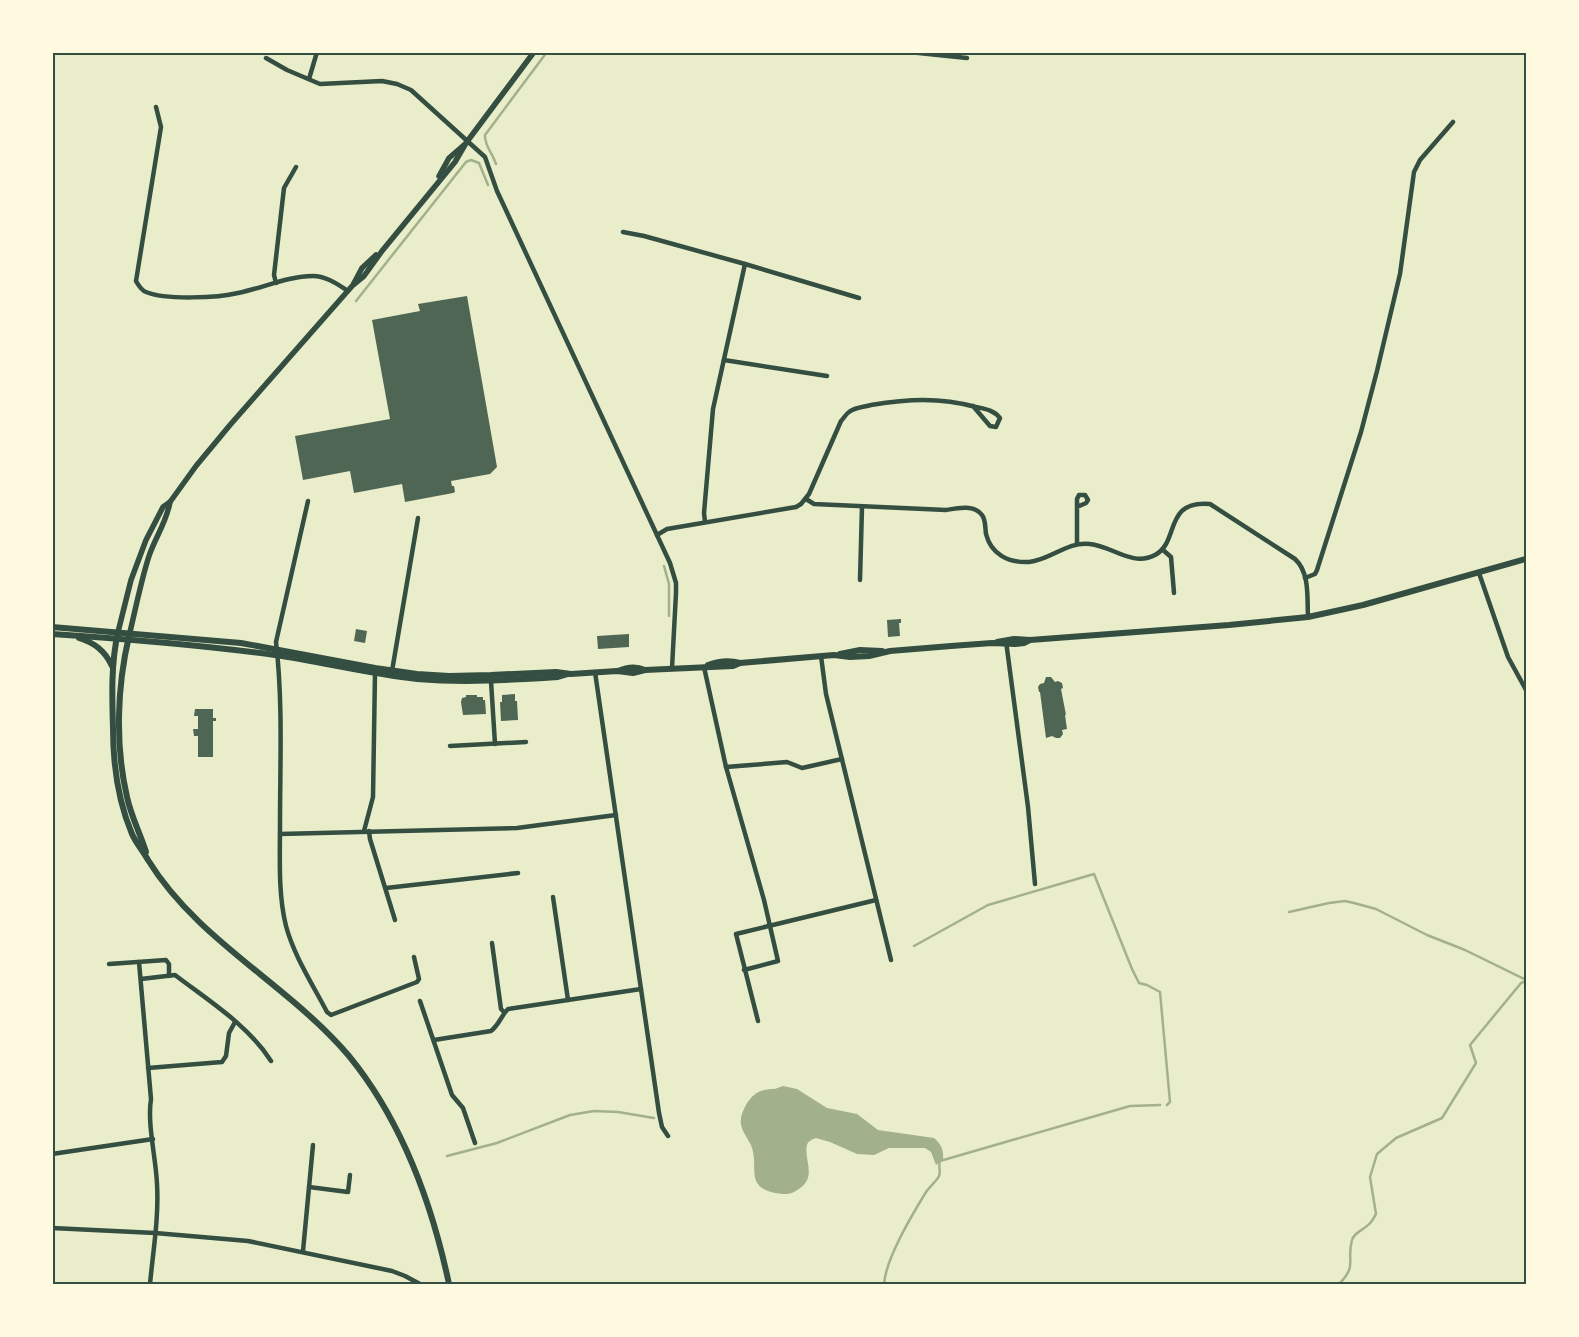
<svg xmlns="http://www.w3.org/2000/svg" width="1579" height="1337" font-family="Signika,sans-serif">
	<rect width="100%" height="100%" fill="#e9edc9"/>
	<!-- water -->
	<path fill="#a3b18a" d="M 783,1086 L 797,1089 L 827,1108 L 857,1114 L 878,1130 L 934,1138 C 941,1144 944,1150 943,1159 L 936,1165 L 931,1152 L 925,1148 L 889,1148 L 874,1155 L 857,1154 L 830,1142 L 816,1138 C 813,1139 808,1141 807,1145 C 803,1161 820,1179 794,1192 C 788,1195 782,1194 775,1193 C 747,1187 757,1170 753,1152 C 752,1142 742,1134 741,1124 C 740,1119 742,1113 744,1109 C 750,1096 758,1089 773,1089 C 776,1089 779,1087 783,1086 Z"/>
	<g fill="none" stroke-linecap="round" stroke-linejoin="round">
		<!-- stream -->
		<g stroke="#a3b18a" stroke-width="2.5">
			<path d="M 496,164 C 493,154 484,145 485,135 L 547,52"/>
			<path d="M 356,301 L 466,162 L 471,160 L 479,163 L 488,185"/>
			<path d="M 664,566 L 669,584 L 669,616"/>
			<path d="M 1289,912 L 1329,903 L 1345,901 L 1354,903 L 1376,909 L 1427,935 L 1465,950 L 1526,980"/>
			<path d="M 914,946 L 988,905 L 1094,874 L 1132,969 L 1139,983 L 1147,985 L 1160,992 L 1170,1102 L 1167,1105"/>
			<path d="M 447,1156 L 497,1143 L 570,1115 L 594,1111 L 618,1112 L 654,1118"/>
			<path d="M 884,1284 C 886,1258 912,1215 926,1192 C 930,1186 936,1182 939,1176 C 941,1172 938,1165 940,1161 L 1130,1106 L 1160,1105"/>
			<path d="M 1339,1284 C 1358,1265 1346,1261 1352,1240 C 1354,1232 1364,1230 1369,1224 C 1372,1222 1374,1217 1376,1214 L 1370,1177 L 1377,1154 L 1396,1138 L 1442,1118 L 1476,1063 L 1470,1045 L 1521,983 L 1526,981"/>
		</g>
	</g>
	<!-- building -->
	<g fill="#4f6655">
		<path d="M 467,296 L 497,467 L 490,474 L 451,481 L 452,486 L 454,486 L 455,492 L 453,493 L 405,502 L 402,484 L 354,493 L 350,471 L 303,480 L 295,436 L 390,419 L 372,320 L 420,311 L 418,304 Z"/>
		<path d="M 901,619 L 901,623 L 899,623 L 900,636 L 888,637 L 887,620 Z"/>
		<path d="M 356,629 L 367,631 L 365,643 L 354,641 Z"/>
		<path d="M 629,634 L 629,647 L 598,649 L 597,636 Z"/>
		<path d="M 1046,677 L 1051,677 L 1055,682 L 1058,681 L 1062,683 L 1063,688 L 1061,689 L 1066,715 L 1065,715 L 1067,729 L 1062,730 L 1063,734 L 1060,738 L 1056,738 L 1052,736 L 1046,738 L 1040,692 L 1039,692 L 1038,687 L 1040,684 L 1044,683 Z"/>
		<path d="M 515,694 L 515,701 L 517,701 L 518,720 L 501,721 L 500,702 L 502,702 L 502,695 Z"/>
		<path d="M 466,695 L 477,695 L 477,697 L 483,697 L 483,700 L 485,700 L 486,714 L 463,715 L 461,702 L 462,698 L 466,697 Z"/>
		<path d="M 195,709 L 213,709 L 213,718 L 216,718 L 216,721 L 213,721 L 213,757 L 198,757 L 198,736 L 194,736 L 193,729 L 198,729 L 198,716 L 194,716 Z"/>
	</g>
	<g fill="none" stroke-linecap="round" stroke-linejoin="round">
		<!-- minor -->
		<g stroke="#344e41" stroke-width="4.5">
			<path d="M 909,52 L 967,58"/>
			<path d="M 266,58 L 287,70 L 320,84 L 382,81 L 397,84 L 411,90 L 485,157 L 497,191 L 670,563 L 676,583 L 676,593 L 672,668"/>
			<path d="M 309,79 L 317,52"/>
			<path d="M 156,107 L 161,127 L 136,281 C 139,286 141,290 146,292 C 165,300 218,298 238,293 C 263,288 288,276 313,276 C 326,276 337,284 348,291"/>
			<path d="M 623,232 L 644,236 L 745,264 L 859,298"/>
			<path d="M 276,283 L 274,275 L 284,188 L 296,167"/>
			<path d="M 724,360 L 827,376"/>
			<path d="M 806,499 L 814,504 L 946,510 C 957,508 974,504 982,515 C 986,520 985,528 986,534 C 991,554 1008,563 1029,562 C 1051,560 1067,541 1090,544 C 1112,546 1132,567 1155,555 C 1180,542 1163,500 1210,504 L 1295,559 C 1310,573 1307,597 1308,617"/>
			<path d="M 308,501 L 276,642 C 283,702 280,764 280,824 C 280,858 278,894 286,926 C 294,956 313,985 327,1012 L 331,1015 L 417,982 L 419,979 L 414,957"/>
			<path d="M 705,522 L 704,513 L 713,409 L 745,264"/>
			<path d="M 657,535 L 667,529 L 796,507 L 801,504 L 809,494 L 841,421 C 844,418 846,414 849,412 C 855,407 864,407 871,405 C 908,399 939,397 976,407 C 985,409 994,410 1000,418 L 996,427 L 990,426 L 973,406"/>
			<path d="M 1077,543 L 1077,499 L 1079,495 L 1085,495 L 1088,500 L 1086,503 L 1077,507"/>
			<path d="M 1163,550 L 1171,557 L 1174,593"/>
			<path d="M 1479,573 L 1508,657 L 1526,690"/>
			<path d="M 1305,578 L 1315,574 L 1317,570 L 1361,432 L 1377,371 L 1400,274 L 1414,172 L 1420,160 L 1453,122"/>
			<path d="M 860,580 L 862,507"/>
			<path d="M 1006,641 L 1028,807 L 1035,884"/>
			<path d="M 821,656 L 826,694 L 891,960"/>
			<path d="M 704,667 L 726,767 L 764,900 L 778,961 L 744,970"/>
			<path d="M 392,671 L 418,518"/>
			<path d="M 595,672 L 659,1113 L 662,1127 L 668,1136"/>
			<path d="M 491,681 L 495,744"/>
			<path d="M 450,746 L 526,742"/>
			<path d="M 726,767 L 787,762 L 802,768 L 842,759"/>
			<path d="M 364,831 L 373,797 L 375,673"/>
			<path d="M 369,831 L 370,839 L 395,920"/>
			<path d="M 280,834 L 517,828 L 616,815"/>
			<path d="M 386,888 L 518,873"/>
			<path d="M 553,897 L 568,1000"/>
			<path d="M 492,943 L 501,1009 L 504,1012"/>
			<path d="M 139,962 L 151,1099 C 147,1124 156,1158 157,1184 C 159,1217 153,1252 150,1284"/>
			<path d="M 109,964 L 166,960 L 169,964 L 169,976"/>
			<path d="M 141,979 L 175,975 C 209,1001 248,1025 271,1061"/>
			<path d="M 420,1001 L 452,1095 L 463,1108 L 475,1143"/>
			<path d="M 758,1021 L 736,934 L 876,900"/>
			<path d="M 434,1040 L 491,1031 C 499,1025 501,1016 508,1009 L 641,989"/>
			<path d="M 148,1068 L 222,1062 L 226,1056 L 229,1033 L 235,1022"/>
			<path d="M 52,1154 L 153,1139"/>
			<path d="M 309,1187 L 348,1192 L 350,1175"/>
			<path d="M 52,1228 L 155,1233 L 248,1241 L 392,1271 L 405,1276 L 420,1284"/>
			<path d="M 303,1251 L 313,1145"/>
		</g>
		<!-- tertiary -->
		<g stroke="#344e41" stroke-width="5.5">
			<path d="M 439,176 L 449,158 L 464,145"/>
			<path d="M 354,283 L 362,268 L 376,255"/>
			<path d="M 118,632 L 131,580 L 146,540 L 163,507 L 170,502 L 196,466 L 230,425 L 353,285 L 364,276 L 382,251 L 455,162 L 466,143 L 534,52"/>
			<path d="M 130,632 C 136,607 141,581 149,556 C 155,538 167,521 170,502"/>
		</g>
		<!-- secondary -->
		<g stroke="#344e41" stroke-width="6">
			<path d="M 52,627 L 241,643 L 375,668 L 417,674 L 449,676 L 491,675 L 556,672 L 571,674 L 617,671 L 633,673 L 645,670 L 733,666 L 740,663 L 834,655 L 850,657 L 869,656 L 890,651 L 951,646 L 992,643 L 1015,644 L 1024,643 L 1030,640"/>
			<path d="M 118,632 C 111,663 112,695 113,728 C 113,763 118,801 132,834 C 136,843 143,851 148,860 C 198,941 288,984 349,1056 C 402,1121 432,1204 449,1284"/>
			<path d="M 52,634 C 127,639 201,645 275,655 C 323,662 369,674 417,679 C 464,683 511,680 558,677 L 568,674"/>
			<path d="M 129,636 C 117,687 115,745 127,797 C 131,816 140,833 146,852"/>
			<path d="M 79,638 C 95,643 105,651 112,666"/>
			<path d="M 997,642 L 1014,639 L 1030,640 L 1229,625 L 1308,617 L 1363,605 L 1526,559"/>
			<path d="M 840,654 L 860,650 L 882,651"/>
			<path d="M 708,665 C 719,661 729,660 740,663"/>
			<path d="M 618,671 C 627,667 636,666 645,670"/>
		</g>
	</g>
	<!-- border -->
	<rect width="1579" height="1337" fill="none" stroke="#fefae0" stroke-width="108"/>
	<rect x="54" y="54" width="1471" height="1229" fill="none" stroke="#344e41" stroke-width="2"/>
</svg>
